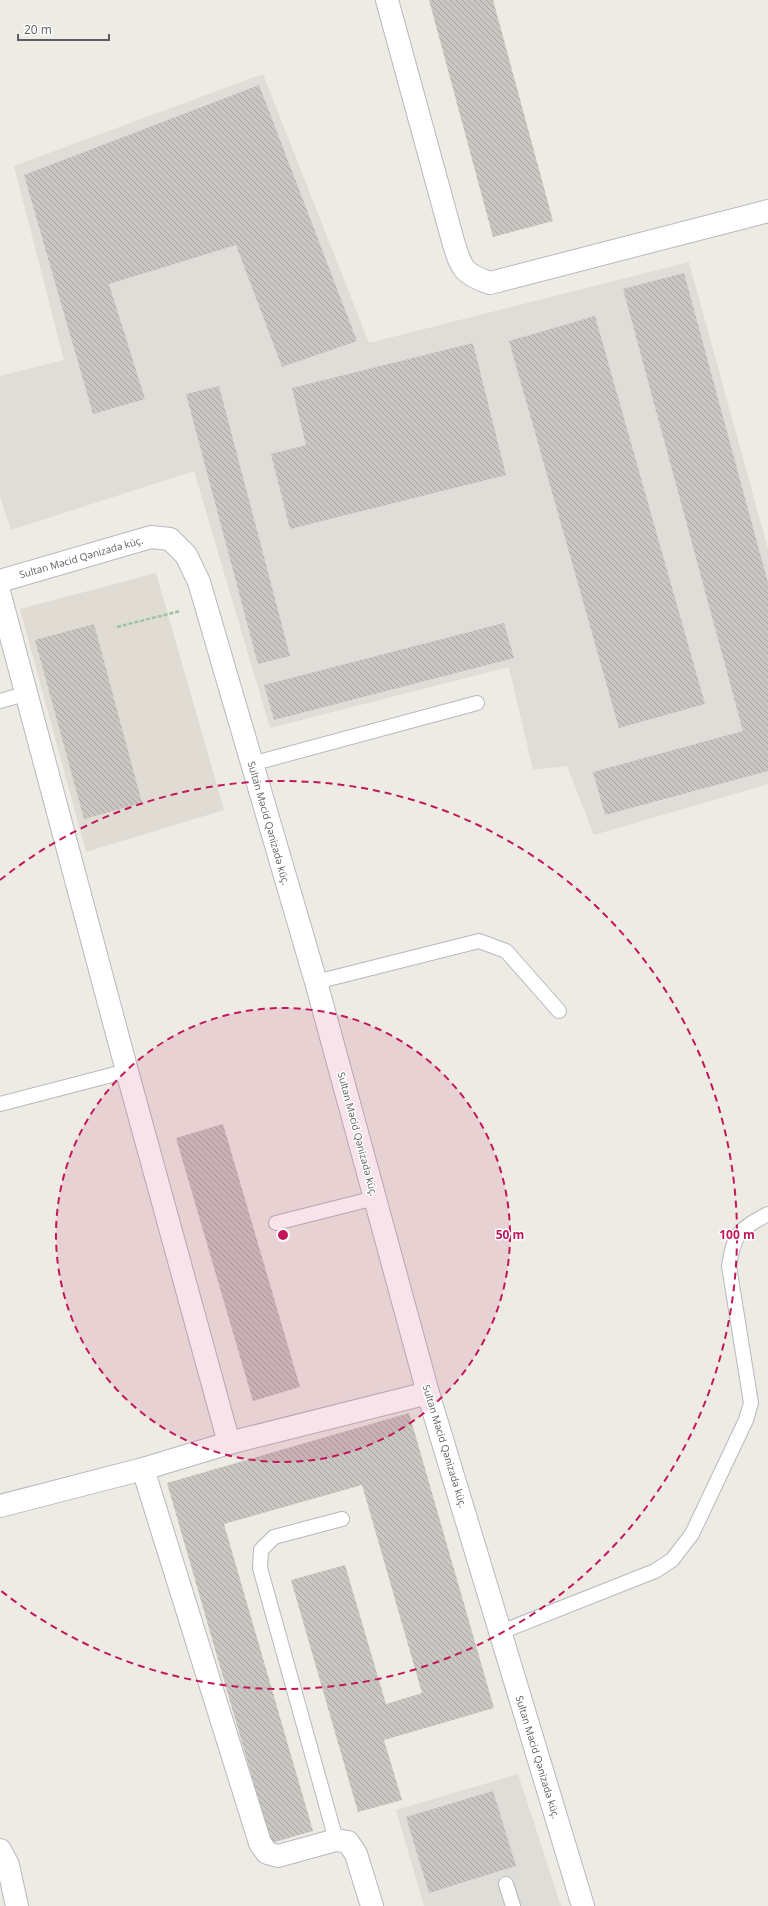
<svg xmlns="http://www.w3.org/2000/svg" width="768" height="1906" font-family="'Open Sans',sans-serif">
	<defs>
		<pattern id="building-back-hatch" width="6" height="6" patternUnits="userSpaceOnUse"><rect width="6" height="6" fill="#cac7c2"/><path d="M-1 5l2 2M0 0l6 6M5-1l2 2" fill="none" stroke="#a7a5a1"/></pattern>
	</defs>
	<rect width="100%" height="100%" fill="#edebe3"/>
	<!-- industrial -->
	<g fill="#dfddd8">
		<path d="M 263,74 L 369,343 L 689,262 L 768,549 L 768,784 L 594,835 L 567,766 L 533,770 L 509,667 L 270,728 L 194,471 L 11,530 L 0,497 L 0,376 L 64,360 L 14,166 Z"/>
		<path d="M 518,1774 L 561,1906 L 424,1906 L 396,1810 Z"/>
	</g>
	<!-- education -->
	<path fill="#e0dcd4" d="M 156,573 L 224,810 L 86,852 L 20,609 Z"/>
	<!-- building -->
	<g fill="url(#building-back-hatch)">
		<path d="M 429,0 L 493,0 L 553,221 L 493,237 Z"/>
		<path d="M 259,85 L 357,341 L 282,367 L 236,245 L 109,284 L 145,399 L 93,414 L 24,175 Z"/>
		<path d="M 684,273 L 768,583 L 768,771 L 605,815 L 593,772 L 743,731 L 623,289 Z"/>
		<path d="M 595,316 L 705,704 L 619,728 L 509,341 Z"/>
		<path d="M 473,343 L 506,475 L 290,529 L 271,454 L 306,445 L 292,388 Z"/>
		<path d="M 219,386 L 290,656 L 258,664 L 186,394 Z"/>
		<path d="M 504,623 L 514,658 L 274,720 L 264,685 Z"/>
		<path d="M 94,624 L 142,803 L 84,819 L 35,640 Z"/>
		<path d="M 223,1124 L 300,1387 L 253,1401 L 176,1138 Z"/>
		<path d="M 409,1413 L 494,1708 L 384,1740 L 402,1800 L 358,1812 L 291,1580 L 345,1565 L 386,1704 L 422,1693 L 362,1485 L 224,1524 L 313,1831 L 271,1843 L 167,1483 Z"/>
		<path d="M 493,1791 L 516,1866 L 429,1893 L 406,1817 Z"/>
	</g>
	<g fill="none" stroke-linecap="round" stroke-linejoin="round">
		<!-- lane casing -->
		<g stroke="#b6b9bd" stroke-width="16">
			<g id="lane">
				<path d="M 0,701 L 25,694"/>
				<path d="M 251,764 L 477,703"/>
				<path d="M 316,982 L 479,941 L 506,951 L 559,1011"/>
				<path d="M 0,1104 L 127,1071"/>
				<path d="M 276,1223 L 375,1198"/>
				<path d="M 501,1632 L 655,1571 L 672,1560 L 692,1534 L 746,1420 L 751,1403 L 729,1266 C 734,1234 739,1229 768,1214"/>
				<path d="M 336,1840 L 260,1568 L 261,1550 L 274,1537 L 342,1519"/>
				<path d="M 506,1884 L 513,1906"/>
			</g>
		</g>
		<!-- street casing -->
		<g stroke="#b6b9bd" stroke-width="24">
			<g id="street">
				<path d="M 387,0 L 453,241 C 461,267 462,274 490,283 L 768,211"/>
				<path d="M 0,581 L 151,537 L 170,539 L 186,555 L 199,582 L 316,982 L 428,1393 L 583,1906"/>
				<path d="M 0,595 L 127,1071 L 229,1443"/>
				<path d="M 143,1469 L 260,1843 L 267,1853 L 278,1856 L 336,1840 L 348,1842 L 356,1854 L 372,1906"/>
				<path d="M 0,1506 L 143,1469 L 229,1443 L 428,1393"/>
				<path d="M 0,1850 L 8,1865 L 17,1906"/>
			</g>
		</g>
		<!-- path -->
		<path stroke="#9bc4a4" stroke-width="2.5" stroke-dasharray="4 2" stroke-linecap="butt" d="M 117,627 L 180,611"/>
		<!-- lane -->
		<use href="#lane" stroke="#fff" stroke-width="14"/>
		<!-- street -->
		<use href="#street" stroke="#fff" stroke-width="22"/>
	</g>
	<!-- distance rings -->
	<circle cx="283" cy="1235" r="227" fill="#c2185b" fill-opacity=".12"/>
	<g fill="none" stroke="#c2185b" stroke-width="2" stroke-dasharray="7 5">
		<circle cx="283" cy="1235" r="227"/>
		<path d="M0 880A454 454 0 1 1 0 1590"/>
	</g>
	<g text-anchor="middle" stroke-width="3" stroke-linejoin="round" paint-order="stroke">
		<!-- street labels -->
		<g font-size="10" fill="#5b5f63" stroke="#fff">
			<text transform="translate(81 557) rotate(-16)" y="4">Sultan Məcid Qənizadə küç.</text>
			<text transform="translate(269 823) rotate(74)" y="4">Sultan Məcid Qənizadə küç.</text>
			<text transform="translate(358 1134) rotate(75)" y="4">Sultan Məcid Qənizadə küç.</text>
			<text transform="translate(445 1446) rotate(73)" y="4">Sultan Məcid Qənizadə küç.</text>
			<text transform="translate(538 1757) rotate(73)" y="4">Sultan Məcid Qənizadə küç.</text>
		</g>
	</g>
	<circle cx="283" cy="1235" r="6" fill="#c2185b" stroke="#fff" stroke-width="2"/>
	<g font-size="12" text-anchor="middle" font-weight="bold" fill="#c2185b" stroke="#fff" stroke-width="3" stroke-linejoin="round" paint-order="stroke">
		<text x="510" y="1239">50 m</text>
		<text x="737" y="1239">100 m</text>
	</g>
	<!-- scale -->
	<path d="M18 34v6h91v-6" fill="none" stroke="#5b5f63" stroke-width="2"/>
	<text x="24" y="34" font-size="12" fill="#5b5f63" stroke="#ffffff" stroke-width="3" paint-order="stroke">20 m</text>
</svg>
